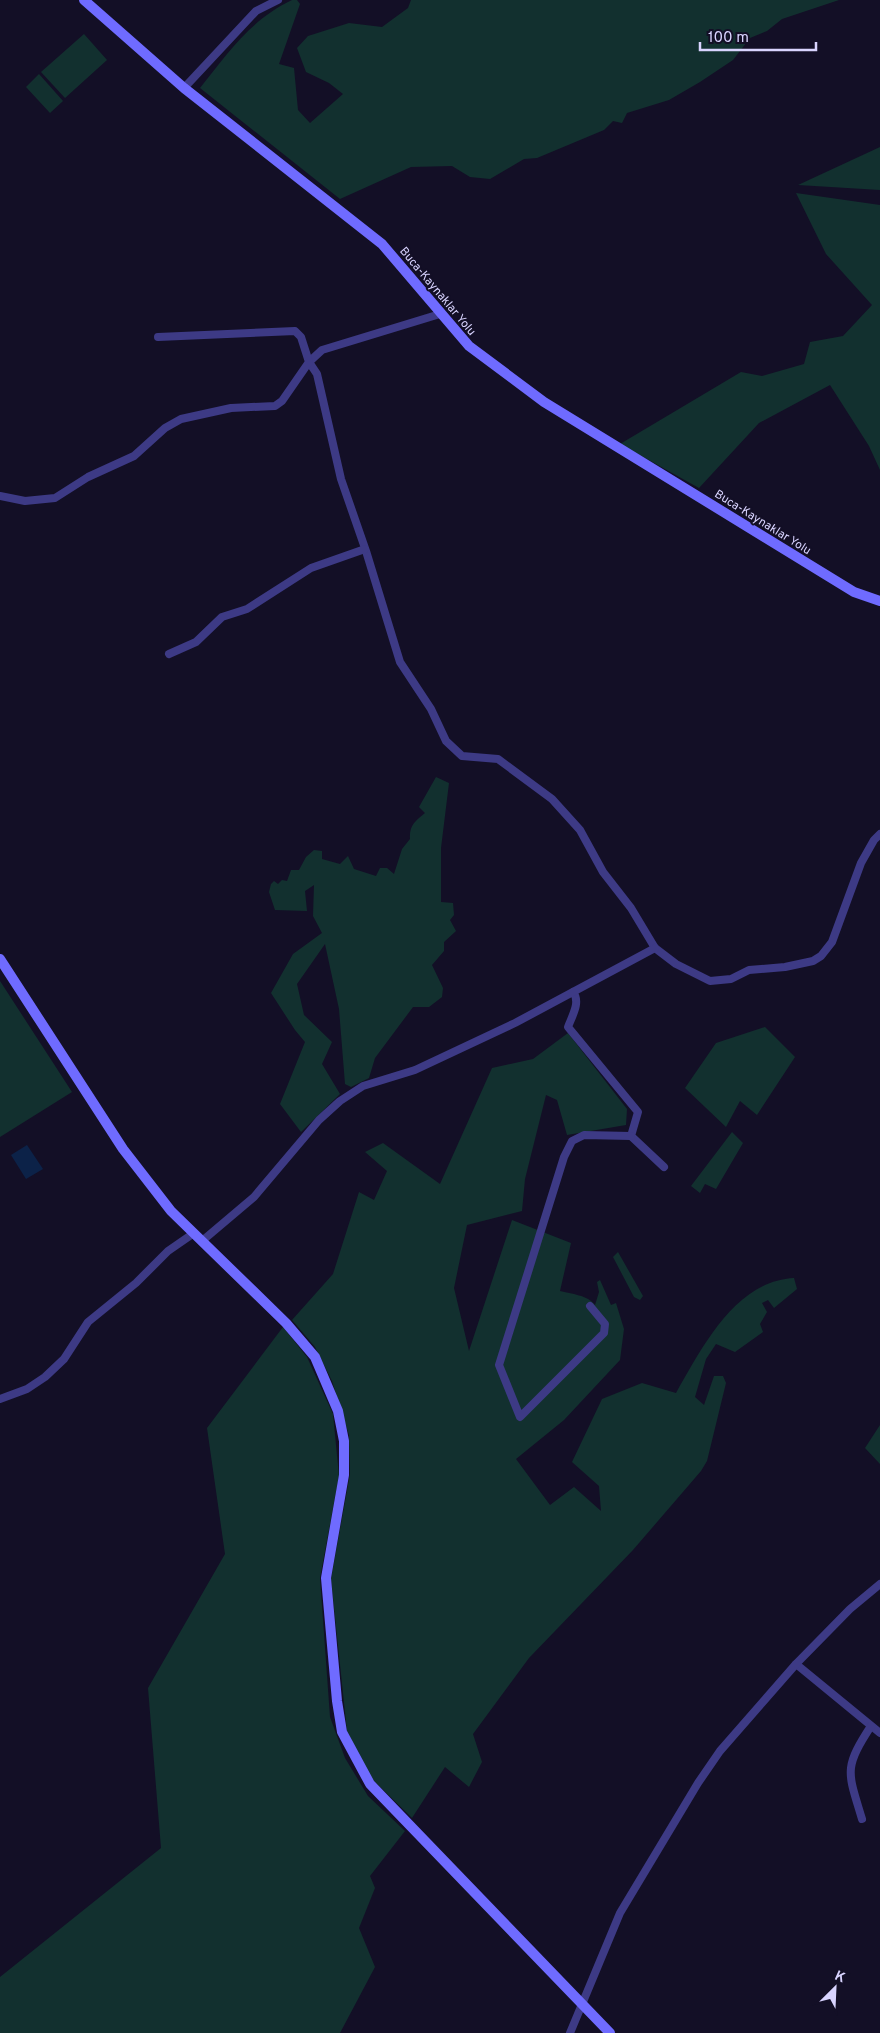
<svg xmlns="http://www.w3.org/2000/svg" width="880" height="2033" font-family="Overpass,sans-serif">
	<rect width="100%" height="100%" fill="#130f26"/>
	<!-- green -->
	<g fill="#12302f">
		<path d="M 292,0 L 297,0 L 300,4 L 279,64 L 294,68 L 298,110 L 310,123 L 343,94 L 329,83 L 306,72 L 297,48 L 308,36 L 349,23 L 382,27 L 408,8 L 411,0 L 839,0 L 782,19 L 767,31 L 750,38 L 733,60 L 700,82 L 669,100 L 627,113 L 622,123 L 613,121 L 604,130 L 537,158 L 524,159 L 490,179 L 470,177 L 452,166 L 411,167 L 340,199 L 200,88 C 228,53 250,20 292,0 Z"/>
		<path d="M 84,34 L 107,60 L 65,98 L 41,72 Z"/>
		<path d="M 39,74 L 63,101 L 50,113 L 26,87 Z"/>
		<path d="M 880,147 L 880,190 L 798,185 Z"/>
		<path d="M 796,193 L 880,205 L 880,470 L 869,446 L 830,385 L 759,423 L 699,488 L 620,444 L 741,372 L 762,376 L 804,364 L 810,342 L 843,336 L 872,305 L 826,254 Z"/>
		<path d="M 436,777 L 449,783 L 441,848 L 441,902 L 453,903 L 454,915 L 450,920 L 456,931 L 444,942 L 444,951 L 432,965 L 443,988 L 442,997 L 429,1007 L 413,1007 L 375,1058 L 369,1078 L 351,1087 L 345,1084 L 339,1009 L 325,944 L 297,984 L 304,1015 L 332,1042 L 322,1064 L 340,1094 L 301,1132 L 280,1104 L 305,1042 L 295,1030 L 271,993 L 293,954 L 322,933 L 313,916 L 314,885 L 305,891 L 307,911 L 275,910 L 269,892 L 271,884 L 274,881 L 278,884 L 282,880 L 287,881 L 291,870 L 299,870 L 306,857 L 314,850 L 322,851 L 322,859 L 340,864 L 348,856 L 354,869 L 376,876 L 380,868 L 387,868 L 394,874 L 402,849 L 410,839 C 409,826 415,821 425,813 L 419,807 Z"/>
		<path d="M 0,981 L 72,1092 L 0,1137 Z"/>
		<path d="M 765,1027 L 795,1057 L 757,1115 L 740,1101 L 726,1127 L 685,1088 L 716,1043 Z"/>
		<path d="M 568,1033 L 627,1109 L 626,1125 L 567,1135 L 557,1100 L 546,1095 L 525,1179 L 522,1211 L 467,1225 L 454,1288 L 469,1351 L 512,1220 L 571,1243 L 560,1291 C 571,1294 588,1295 595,1305 L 599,1292 L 597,1282 L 600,1280 L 611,1305 L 616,1303 L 624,1329 L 620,1360 L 564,1420 L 516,1459 L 550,1505 L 574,1487 L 601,1511 L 599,1486 L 572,1462 L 602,1399 L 642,1383 L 676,1393 C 702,1348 735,1281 794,1278 L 797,1289 L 774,1308 L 768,1300 L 762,1303 L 767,1312 L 760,1324 L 763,1332 L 735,1352 L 716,1344 L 706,1359 L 695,1397 L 704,1405 L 714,1376 L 723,1376 L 726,1383 L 707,1461 L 701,1471 L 633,1550 L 529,1658 L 473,1734 L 482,1762 L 469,1787 L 445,1767 L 412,1818 L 370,1777 L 347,1731 L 331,1579 L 350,1474 L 349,1435 L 332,1381 L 315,1347 L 292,1320 L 333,1274 L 359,1192 L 374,1200 L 387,1171 L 365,1152 L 383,1143 L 440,1184 L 492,1068 L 533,1059 Z"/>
		<path d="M 732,1132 L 743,1143 L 716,1189 L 705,1184 L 700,1193 L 691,1186 Z"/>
		<path d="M 618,1252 L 643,1296 L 640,1300 L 634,1297 L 613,1257 Z"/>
		<path d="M 283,1327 L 307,1357 L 333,1414 L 339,1476 L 320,1578 L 330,1717 L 345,1758 L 368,1796 L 405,1831 L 370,1876 L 375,1888 L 359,1928 L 375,1967 L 340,2033 L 0,2033 L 0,1977 L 161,1848 L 148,1688 L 225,1554 L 207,1428 Z"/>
		<path d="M 880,1425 L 880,1464 L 865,1448 Z"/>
	</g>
	<!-- water -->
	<path fill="#0c2248" d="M 27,1145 L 43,1169 L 26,1179 L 11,1155 Z"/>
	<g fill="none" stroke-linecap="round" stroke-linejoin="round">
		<!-- street -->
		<g stroke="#3d3a85" stroke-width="8">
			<path d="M 184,88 L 256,11 L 278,0"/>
			<path d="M 440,314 L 322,350 L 309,362 L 317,374 L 341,479 L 366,551 L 400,662 L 431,709 L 446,741 L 462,756 L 498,759 L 552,799 L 580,830 L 603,872 L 631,908 L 655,948 L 676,964 L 710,981 L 731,979 L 749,970 L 785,967 L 813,961 L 821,956 L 832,942 L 861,863 L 874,840 L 880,834"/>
			<path d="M 0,496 L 25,501 L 55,498 L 88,477 L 134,456 L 165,428 L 181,419 L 231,408 L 275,406 L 282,401 L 309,362 L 301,337 L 295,331 L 158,337"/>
			<path d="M 169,654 L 196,642 L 222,617 L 247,609 L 311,568 L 365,549"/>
			<path d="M 573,992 C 581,1002 572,1016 568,1027 L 638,1112 L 631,1136 L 664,1167"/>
			<path d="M 202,1241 L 254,1197 L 319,1120 L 340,1101 L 363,1086 L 415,1070 L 515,1023 L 655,948"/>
			<path d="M 590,1306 L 605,1324 L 604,1333 L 520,1417 L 499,1365 L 564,1157 L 572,1141 L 584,1135 L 631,1136"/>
			<path d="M 0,1399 L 27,1389 L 45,1377 L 64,1359 L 88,1322 L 136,1283 L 168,1251 L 194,1233"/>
			<path d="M 796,1664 L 880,1733"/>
			<path d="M 862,1819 C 848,1772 843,1769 871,1726"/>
			<path d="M 570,2033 L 620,1913 L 698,1783 L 720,1751 L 796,1664 L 850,1609 L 880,1584"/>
		</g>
		<!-- secondary -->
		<g stroke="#6f6bff" stroke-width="10">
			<path d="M 84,0 L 184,88 L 382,244 L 469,346 L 544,402 L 854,592 L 880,601"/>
			<path d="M 0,959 L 123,1149 L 171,1211 L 286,1323 L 315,1357 L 338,1411 L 344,1441 L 344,1475 L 326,1578 L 337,1701 L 342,1732 L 370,1784 L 610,2033"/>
		</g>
	</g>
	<g text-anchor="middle" stroke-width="4" stroke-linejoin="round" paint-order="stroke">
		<!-- street labels -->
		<g font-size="12" fill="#d9d4ff" stroke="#130f26">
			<text transform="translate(438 291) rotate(50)" y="4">Buca-Kaynaklar Yolu</text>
			<text transform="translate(763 522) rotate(32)" y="4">Buca-Kaynaklar Yolu</text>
		</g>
	</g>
	<!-- north arrow -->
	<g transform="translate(835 1988) rotate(24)" stroke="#130f26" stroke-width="4" paint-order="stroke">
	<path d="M0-4L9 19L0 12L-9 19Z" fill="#d9d4ff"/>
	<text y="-8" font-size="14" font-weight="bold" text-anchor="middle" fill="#d9d4ff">K</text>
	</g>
	<!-- scale -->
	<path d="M700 42v8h116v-8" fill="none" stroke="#d9d4ff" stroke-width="2.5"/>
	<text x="708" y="42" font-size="15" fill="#d9d4ff" stroke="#130f26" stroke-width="4" paint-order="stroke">100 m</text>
</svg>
